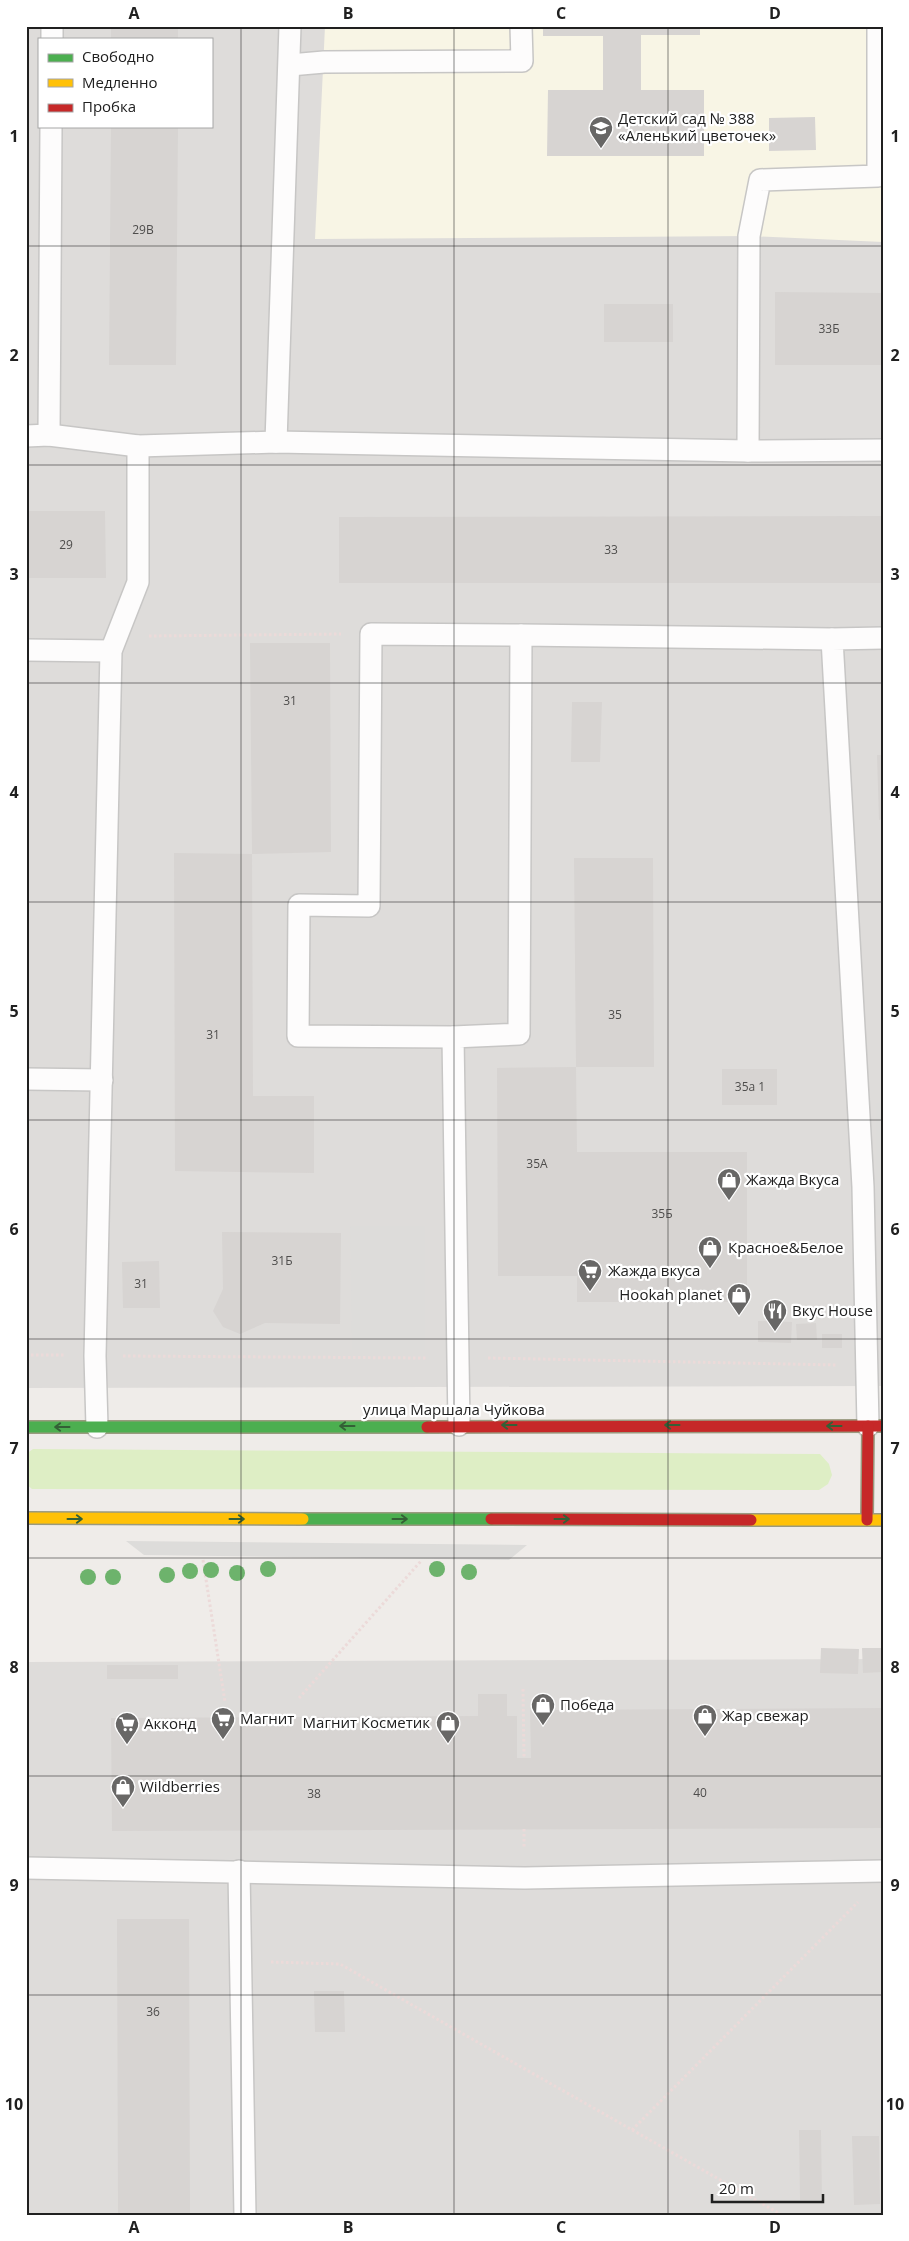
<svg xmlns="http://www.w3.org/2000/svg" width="909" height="2241" font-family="'Open Sans',sans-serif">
	<rect width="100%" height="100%" fill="#efece9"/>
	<!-- residential -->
	<g fill="#dedcda" fill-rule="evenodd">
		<path d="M 26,26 L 883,26 L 883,1386 L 26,1388 ZM 39,39 L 211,39 L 211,126 L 39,126 Z"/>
		<path d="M 883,1659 L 883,2215 L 26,2215 L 26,1662 Z"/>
	</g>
	<!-- education -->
	<path fill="#f8f5e5" d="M 325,26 L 883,26 L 883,242 L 749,236 L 315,239 Z"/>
	<!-- religious -->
	<g fill="#dddcda">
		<rect x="876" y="1103" width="7" height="112"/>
		<path d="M 350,1226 L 425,1226 L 425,1350 L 352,1350 Z"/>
		<path d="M 126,1541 L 527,1545 L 509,1560 L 144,1555 Z"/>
	</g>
	<!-- grass -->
	<path fill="#deeec5" d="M 33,1449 L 820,1454 L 829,1464 L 832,1475 L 828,1484 L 819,1490 L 32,1489 L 26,1484 L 26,1454 Z"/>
	<!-- building -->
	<g fill="#d7d4d2">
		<rect x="111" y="26" width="67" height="13"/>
		<path d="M 543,26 L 700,26 L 700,35 L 641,35 L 641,90 L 704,90 L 704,156 L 547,156 L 548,90 L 603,90 L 603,36 L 543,36 Z"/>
		<path d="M 815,117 L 816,150 L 769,151 L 769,118 Z"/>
		<path d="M 111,126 L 178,126 L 176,365 L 109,365 Z"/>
		<path d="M 775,292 L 883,293 L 883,365 L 775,365 Z"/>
		<rect x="604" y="304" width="69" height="38"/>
		<path d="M 26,511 L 105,511 L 106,578 L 26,578 Z"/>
		<path d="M 883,516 L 883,583 L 339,583 L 339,517 Z"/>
		<path d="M 250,643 L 330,643 L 331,852 L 252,854 Z"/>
		<path d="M 572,702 L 602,702 L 600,762 L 571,762 Z"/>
		<path d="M 877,755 L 883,755 L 883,819 L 879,820 Z"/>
		<path d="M 174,853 L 252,854 L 253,1096 L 314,1096 L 314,1173 L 175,1171 Z"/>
		<path d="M 574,858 L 653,858 L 654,1067 L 576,1067 Z"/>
		<path d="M 576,1067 L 577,1152 L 747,1152 L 747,1302 L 577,1302 L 577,1276 L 498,1276 L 497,1068 Z"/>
		<rect x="722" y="1069" width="55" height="36"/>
		<path d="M 222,1232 L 341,1233 L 340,1324 L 265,1323 L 240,1334 L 223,1327 L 213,1311 L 223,1289 Z"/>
		<path d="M 159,1261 L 160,1308 L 123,1308 L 122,1262 Z"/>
		<path d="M 758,1321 L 792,1322 L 791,1343 L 758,1342 Z"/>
		<path d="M 816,1323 L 817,1340 L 797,1340 L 796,1324 Z"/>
		<rect x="822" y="1334" width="20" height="14"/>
		<path d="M 821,1648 L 859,1649 L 858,1674 L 820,1673 Z"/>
		<path d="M 862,1648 L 883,1648 L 883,1672 L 863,1673 Z"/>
		<rect x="107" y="1665" width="71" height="14"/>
		<path d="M 478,1694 L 507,1694 L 507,1716 L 517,1716 L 517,1758 L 531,1758 L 530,1710 L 883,1708 L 883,1828 L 112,1831 L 111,1718 L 478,1716 Z"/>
		<path d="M 117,1919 L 189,1919 L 190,2215 L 118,2215 Z"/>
		<path d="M 314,1991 L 344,1991 L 345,2032 L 315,2032 Z"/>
		<path d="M 799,2130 L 821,2130 L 822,2200 L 800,2200 Z"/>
		<path d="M 852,2136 L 879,2136 L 880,2204 L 854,2205 Z"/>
	</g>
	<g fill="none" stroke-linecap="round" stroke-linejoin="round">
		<!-- lane casing -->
		<g stroke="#c7c6c5" stroke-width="24">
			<g id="lane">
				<path d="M 52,39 L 52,26"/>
				<path d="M 290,65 L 324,62 L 522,61 L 521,26"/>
				<path d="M 49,435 L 51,126"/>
				<path d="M 26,436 L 49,435 L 138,446 L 276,442 L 748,451 L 883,450"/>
				<path d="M 276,442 L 290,26"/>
				<path d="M 748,451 L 749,236 L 760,180 L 878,176 L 878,26"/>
				<path d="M 26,650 L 111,651"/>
				<path d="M 453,1037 L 298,1036 L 299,905 L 369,906 L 371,634 L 521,635"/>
				<path d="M 26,1079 L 102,1080"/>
				<path d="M 459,1425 L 453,1037 L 519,1034 L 521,635 L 832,639"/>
				<path d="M 868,1426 L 863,1187 L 832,639 L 883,638"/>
				<path d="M 97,1427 L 95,1356 L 111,651 L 138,582 L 138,446"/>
				<path d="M 26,1868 L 525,1878 L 883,1871"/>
				<path d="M 239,1871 L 245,2215"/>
			</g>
		</g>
		<!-- fast casing -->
		<g stroke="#9a9a7f" stroke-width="14">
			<g id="fast">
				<path d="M 26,1427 L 427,1427"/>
				<path d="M 303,1519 L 491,1519"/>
			</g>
		</g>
		<!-- slow casing -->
		<g stroke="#9a9a7f" stroke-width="14">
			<g id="slow">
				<path d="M 26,1518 L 303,1519"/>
				<path d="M 751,1520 L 883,1520"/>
			</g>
		</g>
		<!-- jam casing -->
		<g stroke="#9a9a7f" stroke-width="14">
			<g id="jam">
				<path d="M 427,1427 L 883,1426"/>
				<path d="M 491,1519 L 751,1520"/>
				<path d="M 867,1520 L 868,1426"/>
			</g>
		</g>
		<!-- path -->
		<g stroke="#ecdad9" stroke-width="3" stroke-dasharray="2.5 2.5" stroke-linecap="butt">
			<path d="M 149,636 L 341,634"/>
			<path d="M 26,1355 L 65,1355"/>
			<path d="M 123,1356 L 427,1358"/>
			<path d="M 488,1358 L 837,1365"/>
			<path d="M 203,1560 L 225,1702"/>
			<path d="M 523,1689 L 524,1758"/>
			<path d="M 299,1698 L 421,1561"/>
			<path d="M 524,1829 L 524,1848"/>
			<path d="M 271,1962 L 340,1964 L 782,2215"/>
			<path d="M 632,2130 L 858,1902"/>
		</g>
		<!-- lane -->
		<use href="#lane" stroke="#fdfcfc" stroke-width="21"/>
		<!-- fast -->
		<use href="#fast" stroke="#4caf50" stroke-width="11"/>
		<!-- slow -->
		<use href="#slow" stroke="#ffc107" stroke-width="11"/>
		<!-- jam -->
		<use href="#jam" stroke="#c62828" stroke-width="11"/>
	</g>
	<!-- trees -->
	<g fill="#6db36c">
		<circle cx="268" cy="1569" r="8"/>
		<circle cx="437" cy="1569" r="8"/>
		<circle cx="211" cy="1570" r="8"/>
		<circle cx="190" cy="1571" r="8"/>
		<circle cx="469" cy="1572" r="8"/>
		<circle cx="237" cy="1573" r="8"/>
		<circle cx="167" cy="1575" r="8"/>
		<circle cx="88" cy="1577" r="8"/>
		<circle cx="113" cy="1577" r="8"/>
	</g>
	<!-- one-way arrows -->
	<defs><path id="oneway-shaft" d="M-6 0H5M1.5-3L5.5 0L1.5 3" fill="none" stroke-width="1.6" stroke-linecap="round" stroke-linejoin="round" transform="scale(1.25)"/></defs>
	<g stroke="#346036">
		<use href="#oneway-shaft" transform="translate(509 1425) rotate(-180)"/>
		<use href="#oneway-shaft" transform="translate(672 1425) rotate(-180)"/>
		<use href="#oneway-shaft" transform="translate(347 1426) rotate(180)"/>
		<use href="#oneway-shaft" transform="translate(834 1426) rotate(180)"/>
		<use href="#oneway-shaft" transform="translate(62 1427) rotate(180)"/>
		<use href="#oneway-shaft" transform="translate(75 1519)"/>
		<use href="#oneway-shaft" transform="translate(237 1519)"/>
		<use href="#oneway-shaft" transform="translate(400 1519)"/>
		<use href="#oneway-shaft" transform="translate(562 1519)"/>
	</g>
	<!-- grid -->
	<path fill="none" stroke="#202020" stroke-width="1" stroke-opacity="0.55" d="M 241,26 L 241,2215M 454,26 L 454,2215M 668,26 L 668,2215M 26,246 L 883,246M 26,465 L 883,465M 26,683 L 883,683M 26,902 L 883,902M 26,1120 L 883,1120M 26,1339 L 883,1339M 26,1558 L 883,1558M 26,1776 L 883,1776M 26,1995 L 883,1995"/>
	<!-- icons -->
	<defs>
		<g id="school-pin" transform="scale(1.25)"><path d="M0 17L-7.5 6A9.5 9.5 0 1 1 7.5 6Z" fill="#686766" stroke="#fff"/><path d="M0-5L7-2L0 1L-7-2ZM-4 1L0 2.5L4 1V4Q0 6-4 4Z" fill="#fff"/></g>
		<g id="shop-pin" transform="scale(1.25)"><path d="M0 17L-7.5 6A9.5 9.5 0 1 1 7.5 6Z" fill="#686766" stroke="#fff"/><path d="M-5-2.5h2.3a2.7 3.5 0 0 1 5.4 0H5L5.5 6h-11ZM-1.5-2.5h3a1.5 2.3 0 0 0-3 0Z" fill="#fff"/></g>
		<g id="supermarket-pin" transform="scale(1.25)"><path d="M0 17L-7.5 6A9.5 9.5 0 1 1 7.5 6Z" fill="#686766" stroke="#fff"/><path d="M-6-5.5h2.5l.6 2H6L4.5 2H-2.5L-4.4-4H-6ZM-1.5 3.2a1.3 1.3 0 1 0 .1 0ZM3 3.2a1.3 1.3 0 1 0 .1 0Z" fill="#fff"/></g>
		<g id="restaurant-pin" transform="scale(1.25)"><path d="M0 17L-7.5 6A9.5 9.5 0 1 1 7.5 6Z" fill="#686766" stroke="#fff"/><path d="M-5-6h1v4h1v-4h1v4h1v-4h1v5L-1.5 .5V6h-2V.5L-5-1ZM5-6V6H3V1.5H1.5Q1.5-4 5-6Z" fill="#fff"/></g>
	</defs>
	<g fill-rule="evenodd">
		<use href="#school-pin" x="601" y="128"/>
		<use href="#shop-pin" x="729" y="1180"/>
		<use href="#shop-pin" x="710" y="1248"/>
		<use href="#supermarket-pin" x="590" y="1271"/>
		<use href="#shop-pin" x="739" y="1295"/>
		<use href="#restaurant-pin" x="775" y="1311"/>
		<use href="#shop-pin" x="543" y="1705"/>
		<use href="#shop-pin" x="705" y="1716"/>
		<use href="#supermarket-pin" x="223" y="1719"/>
		<use href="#shop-pin" x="448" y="1723"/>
		<use href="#supermarket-pin" x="127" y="1724"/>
		<use href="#shop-pin" x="123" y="1787"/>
	</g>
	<g text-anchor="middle" stroke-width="4.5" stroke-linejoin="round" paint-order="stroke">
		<!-- number labels -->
		<g font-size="12" fill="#4e4d4c">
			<text x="143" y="234">29В</text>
			<text x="829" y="333">33Б</text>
			<text x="66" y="549">29</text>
			<text x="611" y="554">33</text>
			<text x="290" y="705">31</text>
			<text x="615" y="1019">35</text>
			<text x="213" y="1039">31</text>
			<text x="750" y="1091">35а 1</text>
			<text x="537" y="1168">35А</text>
			<text x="662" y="1218">35Б</text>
			<text x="282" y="1265">31Б</text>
			<text x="141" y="1288">31</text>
			<text x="700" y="1797">40</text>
			<text x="314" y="1798">38</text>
			<text x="153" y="2016">36</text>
		</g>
		<!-- poi labels -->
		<g font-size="15" fill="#202020" stroke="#fff" text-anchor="start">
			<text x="618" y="124">Детский сад № 388<tspan x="618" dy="17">«Аленький цветочек»</tspan></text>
			<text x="746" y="1185">Жажда Вкуса</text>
			<text x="728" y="1253">Красное&amp;Белое</text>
			<text x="608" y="1276">Жажда вкуса</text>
			<text x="722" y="1300" text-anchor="end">Hookah planet</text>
			<text x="792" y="1316">Вкус House</text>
			<text x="560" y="1710">Победа</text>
			<text x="722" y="1721">Жар свежар</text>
			<text x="240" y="1724">Магнит</text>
			<text x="430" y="1728" text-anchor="end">Магнит Косметик</text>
			<text x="144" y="1729">Акконд</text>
			<text x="140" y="1792">Wildberries</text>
		</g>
		<!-- street labels -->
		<g font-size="15" fill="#202020" stroke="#fff">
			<text x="454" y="1415">улица Маршала Чуйкова</text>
		</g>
	</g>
	<!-- border -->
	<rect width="909" height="2241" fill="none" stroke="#ffffff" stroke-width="55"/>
	<!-- legend -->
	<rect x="38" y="38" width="175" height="90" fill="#ffffff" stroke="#a6a6a6"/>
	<rect x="48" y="54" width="25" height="8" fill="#4caf50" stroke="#a6a6a6"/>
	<text x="82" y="62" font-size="15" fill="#202020">Свободно</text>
	<rect x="48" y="79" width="25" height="8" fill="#ffc107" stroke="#a6a6a6"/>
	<text x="82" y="88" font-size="15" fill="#202020">Медленно</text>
	<rect x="48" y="104" width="25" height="8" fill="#c62828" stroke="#a6a6a6"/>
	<text x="82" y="112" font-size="15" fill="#202020">Пробка</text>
	<!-- scale -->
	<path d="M712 2194v8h111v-8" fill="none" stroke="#202020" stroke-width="2.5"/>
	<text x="719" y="2194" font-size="15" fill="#202020" stroke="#ffffff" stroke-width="4" paint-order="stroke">20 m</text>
	<rect x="28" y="28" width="854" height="2186" fill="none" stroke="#202020" stroke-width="2"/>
	<g font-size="16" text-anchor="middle" font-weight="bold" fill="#202020">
		<text x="134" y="19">A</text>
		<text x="348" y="19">B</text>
		<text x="561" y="19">C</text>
		<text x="775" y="19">D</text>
		<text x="14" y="142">1</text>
		<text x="895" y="142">1</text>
		<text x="14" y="361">2</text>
		<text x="895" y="361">2</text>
		<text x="14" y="580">3</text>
		<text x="895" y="580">3</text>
		<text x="14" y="798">4</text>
		<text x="895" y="798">4</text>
		<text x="14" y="1017">5</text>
		<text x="895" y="1017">5</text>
		<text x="14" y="1235">6</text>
		<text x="895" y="1235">6</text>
		<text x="14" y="1454">7</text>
		<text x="895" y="1454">7</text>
		<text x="14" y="1673">8</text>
		<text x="895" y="1673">8</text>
		<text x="14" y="1891">9</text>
		<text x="895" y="1891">9</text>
		<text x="14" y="2110">10</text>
		<text x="895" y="2110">10</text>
		<text x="134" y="2233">A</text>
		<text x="348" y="2233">B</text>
		<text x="561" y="2233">C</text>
		<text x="775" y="2233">D</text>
	</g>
</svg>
